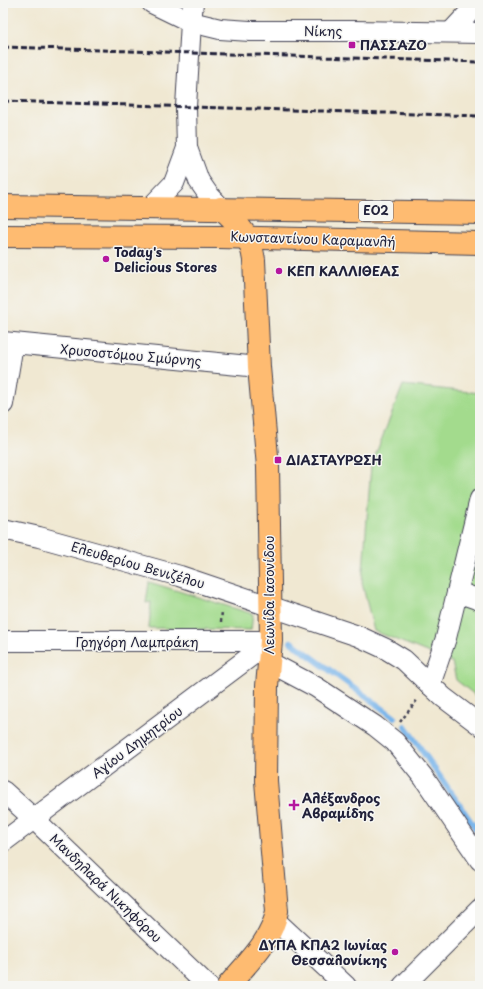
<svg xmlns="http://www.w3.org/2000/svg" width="483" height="989" font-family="'Playpen Sans',sans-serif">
	<rect width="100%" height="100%" fill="#f6f6f2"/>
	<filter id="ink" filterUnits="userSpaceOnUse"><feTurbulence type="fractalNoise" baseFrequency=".025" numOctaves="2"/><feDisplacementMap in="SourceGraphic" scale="8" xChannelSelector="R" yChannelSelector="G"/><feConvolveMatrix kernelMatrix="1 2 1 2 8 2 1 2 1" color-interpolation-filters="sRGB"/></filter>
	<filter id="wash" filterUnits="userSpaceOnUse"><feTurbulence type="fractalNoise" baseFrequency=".012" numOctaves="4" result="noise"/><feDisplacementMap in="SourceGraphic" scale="16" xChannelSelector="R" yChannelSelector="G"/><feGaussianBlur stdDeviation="0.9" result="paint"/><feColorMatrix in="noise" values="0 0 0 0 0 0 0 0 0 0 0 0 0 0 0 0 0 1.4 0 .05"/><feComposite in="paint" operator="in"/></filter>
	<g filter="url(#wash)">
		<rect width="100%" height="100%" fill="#f0e8d2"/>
		<!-- green -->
		<g fill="#a3db8d" stroke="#627e64">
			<path d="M 403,385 L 480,393 L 480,699 L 456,680 L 452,662 L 374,631 L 362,583 L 371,466 Z"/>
			<path d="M 149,582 L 253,614 L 251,630 L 149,628 L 151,602 L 146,603 Z"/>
		</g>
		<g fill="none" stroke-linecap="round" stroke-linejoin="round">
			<!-- stream -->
			<g stroke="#79b5eb" stroke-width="6">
				<path d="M 291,642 L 394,717"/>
				<path d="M 405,726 L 480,835"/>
			</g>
		</g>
	</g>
	<g filter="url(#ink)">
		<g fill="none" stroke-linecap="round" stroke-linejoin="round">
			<!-- minor casing -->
			<g stroke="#414052" stroke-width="22">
				<g id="minor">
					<path d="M 152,3 L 191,22 L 220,29 L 250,31 L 353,31 L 480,33"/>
					<path d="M 193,3 L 191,22 L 186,107 L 187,148 L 199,181 L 208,194 L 221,208"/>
					<path d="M 451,32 L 478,3"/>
					<path d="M 151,207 L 174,183 L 187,148"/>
					<path d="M 3,342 L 259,367"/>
					<path d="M 3,404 L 13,344"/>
					<path d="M 3,529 L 39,537 L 180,576 L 358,636 L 386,649 L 404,660 L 443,697 L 480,725"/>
					<path d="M 457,592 L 480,600"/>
					<path d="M 3,641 L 271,641"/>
					<path d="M 269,662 L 316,687 L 375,726 L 395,742 L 424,778 L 480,860"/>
					<path d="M 430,685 L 446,638 L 480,499"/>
					<path d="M 3,791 L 34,819 L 208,986"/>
					<path d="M 3,842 L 271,641"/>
					<path d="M 276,921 L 346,986"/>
					<path d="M 403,986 L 480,909"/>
				</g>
			</g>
			<!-- major casing -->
			<g stroke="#414052" stroke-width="24">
				<g id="major">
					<path d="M 3,206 L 480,213"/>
					<path d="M 221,208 C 238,223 251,237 254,260 L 259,367 L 268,467 L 271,641 L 267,686 L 266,781 L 277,911 C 272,941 247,963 228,986"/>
					<path d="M 3,236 L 219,237 L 480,243"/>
				</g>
			</g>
			<!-- path -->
			<g stroke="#414052" stroke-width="2.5" stroke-dasharray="3 3" stroke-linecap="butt">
				<path d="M 221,622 L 222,611"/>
				<path d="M 400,722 L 418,699"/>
			</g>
			<!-- minor -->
			<use href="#minor" stroke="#fff" stroke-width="20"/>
			<!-- major -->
			<use href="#major" stroke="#febb71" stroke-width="22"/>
			<!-- rail -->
			<g stroke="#22223b" stroke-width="3" stroke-dasharray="6 3" stroke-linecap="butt">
				<path d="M 3,47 L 480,62"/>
				<path d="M 3,101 L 480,116"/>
			</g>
		</g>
	</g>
	<!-- markers -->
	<g fill="#b5179e" stroke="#f6f6f2" stroke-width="1.5">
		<rect x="348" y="41" width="8" height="8" rx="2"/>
		<circle cx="106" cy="259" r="4"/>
		<circle cx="279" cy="271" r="4"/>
		<rect x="274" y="456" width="8" height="8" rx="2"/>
		<path d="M292 799h4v4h4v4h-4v4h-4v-4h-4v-4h4z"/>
		<circle cx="395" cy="952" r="4"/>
	</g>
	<g text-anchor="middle" stroke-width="3" stroke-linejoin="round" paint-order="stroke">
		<!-- shield labels -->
		<rect fill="#f6f6f2" stroke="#626272" stroke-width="1" x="359" y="201" width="34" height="20" rx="3"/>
		<g font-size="12" font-weight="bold" fill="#22223b">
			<text x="376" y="215">ΕΟ2</text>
		</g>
		<!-- street labels -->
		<g font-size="13" fill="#22223b" stroke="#f6f6f2">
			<text x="323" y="36">Νίκης</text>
			<text transform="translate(313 239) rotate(2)" y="5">Κωνσταντίνου Καραμανλή</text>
			<text transform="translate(131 355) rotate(5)" y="5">Χρυσοστόμου Σμύρνης</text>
			<text transform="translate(138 565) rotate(16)" y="5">Ελευθερίου Βενιζέλου</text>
			<text transform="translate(269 595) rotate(-90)" y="5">Λεωνίδα Ιασονίδου</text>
			<text x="137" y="647">Γρηγόρη Λαμπράκη</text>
			<text transform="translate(137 742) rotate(-37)" y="5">Αγίου Δημητρίου</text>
			<text transform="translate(106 888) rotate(44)" y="5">Μανδηλαρά Νικηφόρου</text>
		</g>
		<!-- poi labels -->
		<g font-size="13" font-weight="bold" fill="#22223b" stroke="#f6f6f2" text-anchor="start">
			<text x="360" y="50">ΠΑΣΣΑΖΟ</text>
			<text x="114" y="257">Today's<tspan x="114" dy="15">Delicious Stores</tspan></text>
			<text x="287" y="276">ΚΕΠ ΚΑΛΛΙΘΕΑΣ</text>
			<text x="286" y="465">ΔΙΑΣΤΑΥΡΩΣΗ</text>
			<text x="302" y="803">Αλέξανδρος<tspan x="302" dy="15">Αβραμίδης</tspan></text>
			<text x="387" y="950" text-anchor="end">ΔΥΠΑ ΚΠΑ2 Ιωνίας<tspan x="387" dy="15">Θεσσαλονίκης</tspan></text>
		</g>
	</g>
	<!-- margin -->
	<rect width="483" height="989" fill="none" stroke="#f6f6f2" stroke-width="16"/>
</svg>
